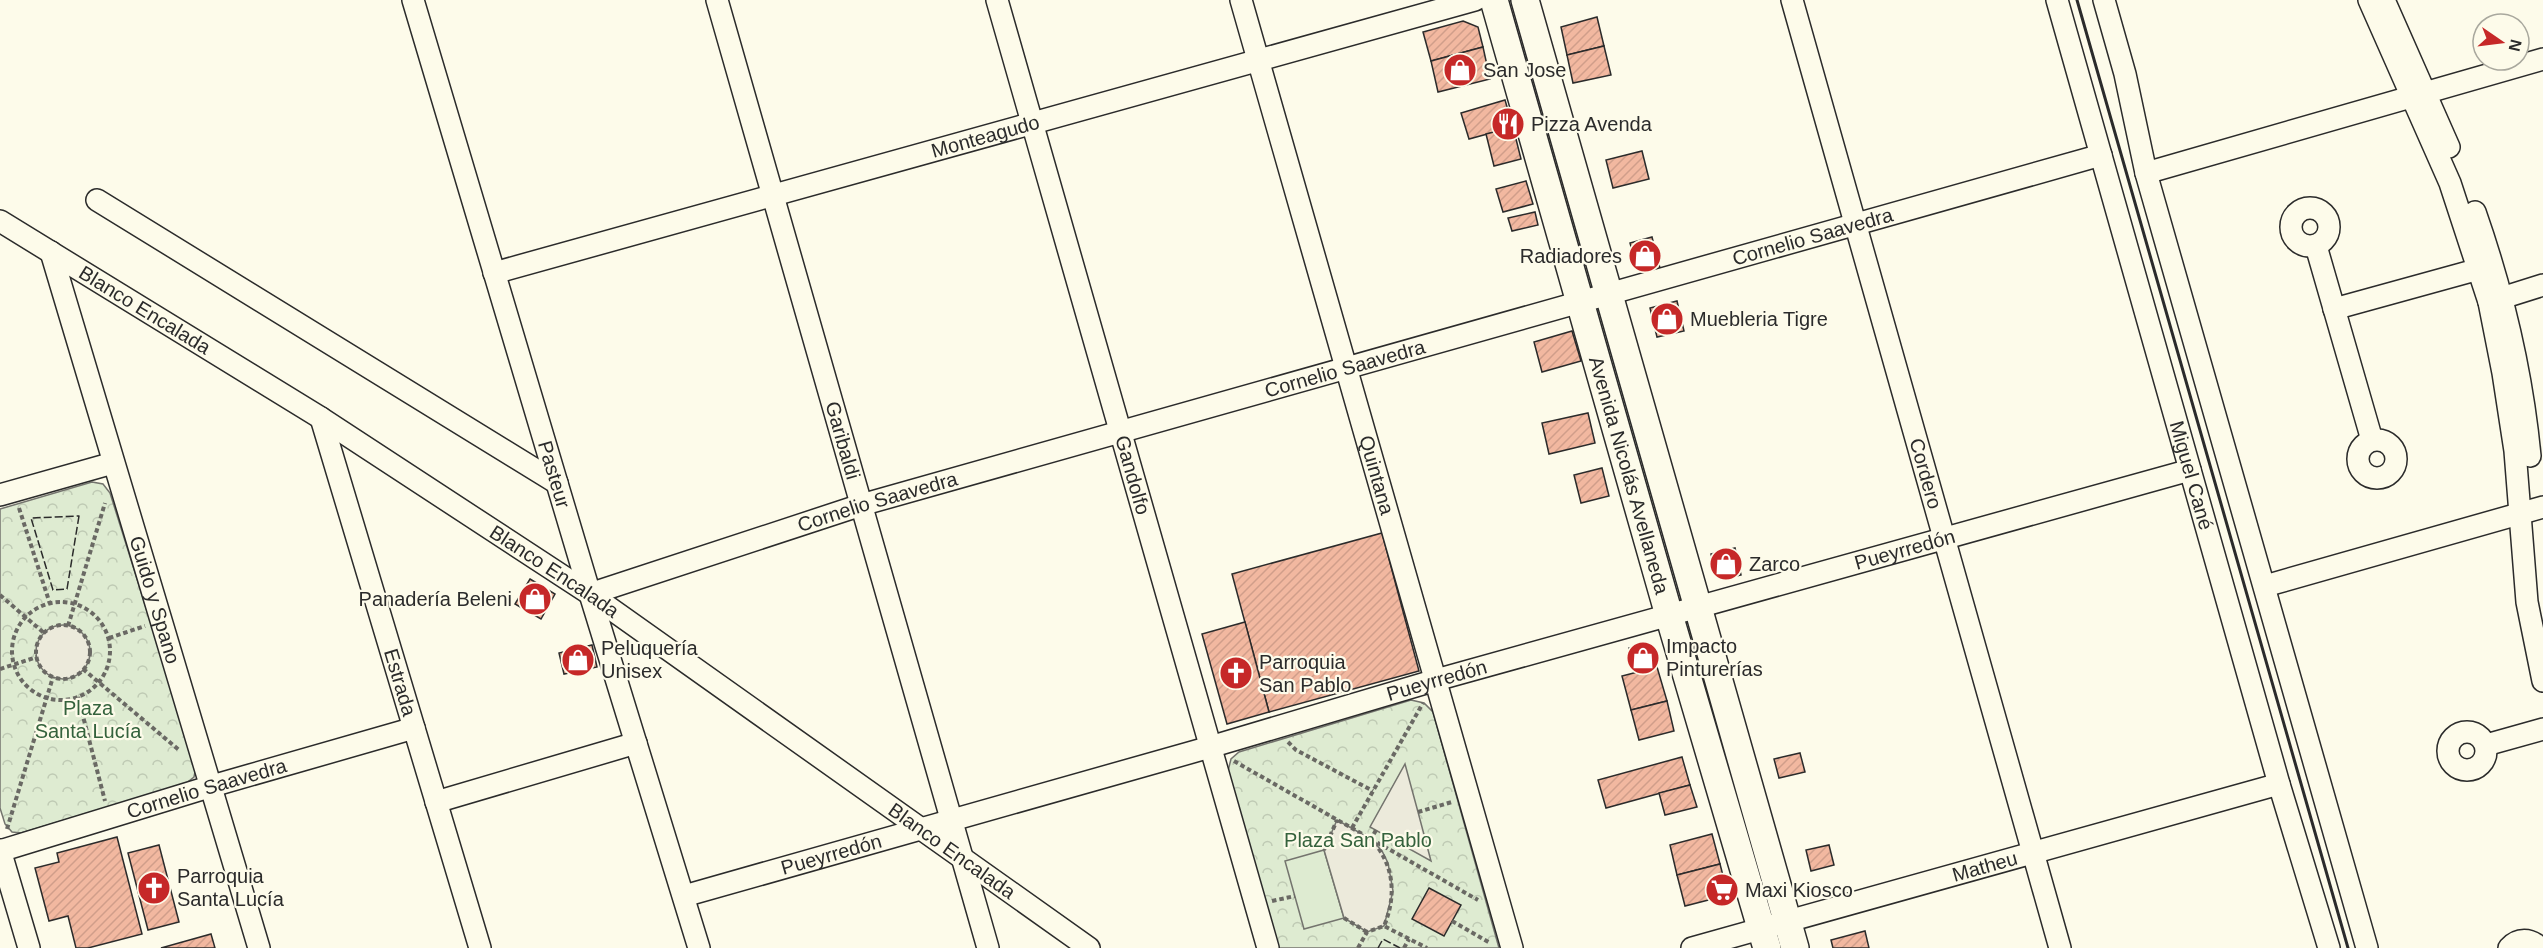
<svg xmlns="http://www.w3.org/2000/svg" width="2543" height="948" font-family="Arial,sans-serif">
	<defs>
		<pattern id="park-crowns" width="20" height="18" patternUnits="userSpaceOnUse" patternTransform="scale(1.5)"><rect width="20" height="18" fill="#deebd1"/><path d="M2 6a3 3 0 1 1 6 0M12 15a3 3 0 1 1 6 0" fill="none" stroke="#bfcab4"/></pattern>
		<pattern id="building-hatch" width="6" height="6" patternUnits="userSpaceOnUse" patternTransform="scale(1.5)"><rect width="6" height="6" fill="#f2b8a0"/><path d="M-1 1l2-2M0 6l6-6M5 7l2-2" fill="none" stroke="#d09e8a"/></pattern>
	</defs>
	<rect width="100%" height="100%" fill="#fdfbea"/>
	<!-- park -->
	<g fill="url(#park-crowns)" stroke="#74746e" stroke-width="1.5">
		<path d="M 92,482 L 103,484 L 110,493 L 196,767 L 194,777 L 185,784 L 21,833 L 12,832 L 5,824 L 0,808 L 0,509 Z"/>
		<path d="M 1411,700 L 1424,703 L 1433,712 L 1499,948 L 1277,948 L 1228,771 L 1231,759 L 1239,752 Z"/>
	</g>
	<!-- pitch -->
	<path fill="#deebd1" stroke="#74746e" stroke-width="1.5" d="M 1324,850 L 1344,918 L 1304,929 L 1285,861 Z"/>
	<!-- parking -->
	<g fill="#eceadb" stroke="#74746e" stroke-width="1.5">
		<circle cx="63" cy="652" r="27"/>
		<path d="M 1405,764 L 1418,812 L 1431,861 L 1370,827 Z"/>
		<path d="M 1337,820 L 1371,839 L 1382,851 L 1388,863 L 1393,891 L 1384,926 L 1367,932 L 1344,918 L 1324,850 Z"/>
	</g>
	<!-- building -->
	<g fill="url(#building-hatch)" stroke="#2b2b2b" stroke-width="1.5">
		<path d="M 1597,17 L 1604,46 L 1567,55 L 1561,27 Z"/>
		<path d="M 1463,21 L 1478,27 L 1483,47 L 1431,61 L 1423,32 Z"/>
		<path d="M 1604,46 L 1611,75 L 1573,83 L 1567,55 Z"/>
		<path d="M 1483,47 L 1490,79 L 1438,92 L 1431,61 Z"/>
		<path d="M 1505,100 L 1513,127 L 1469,139 L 1461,113 Z"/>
		<path d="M 1513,127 L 1521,159 L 1494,166 L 1486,134 Z"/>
		<path d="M 1642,151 L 1649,179 L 1613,188 L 1606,160 Z"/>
		<path d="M 1526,181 L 1533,204 L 1503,212 L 1496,189 Z"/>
		<path d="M 1535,212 L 1538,225 L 1512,231 L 1508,218 Z"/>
		<path d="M 1652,237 L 1661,272 L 1649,275 L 1637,268 L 1630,243 Z"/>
		<path d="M 1677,301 L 1684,331 L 1657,337 L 1650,308 Z"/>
		<path d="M 1572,331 L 1581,361 L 1542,372 L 1534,342 Z"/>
		<path d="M 1588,413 L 1595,443 L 1549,454 L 1542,423 Z"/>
		<path d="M 1602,468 L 1609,496 L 1581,503 L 1574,475 Z"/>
		<path d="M 1382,533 L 1419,671 L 1269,712 L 1232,574 Z"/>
		<path d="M 1735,548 L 1741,575 L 1724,579 L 1716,573 L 1711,554 Z"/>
		<path d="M 530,579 L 555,594 L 541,619 L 515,604 Z"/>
		<path d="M 1245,622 L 1269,712 L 1227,724 L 1202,634 Z"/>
		<path d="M 1646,644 L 1652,649 L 1657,667 L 1636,673 L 1629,648 Z"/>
		<path d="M 592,645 L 597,667 L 564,674 L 559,653 Z"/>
		<path d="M 1657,667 L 1667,701 L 1631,710 L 1622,676 Z"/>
		<path d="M 1667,701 L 1674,731 L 1639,740 L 1631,710 Z"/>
		<path d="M 1800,753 L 1805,772 L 1779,778 L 1774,759 Z"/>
		<path d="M 1682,757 L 1690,785 L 1606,808 L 1598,780 Z"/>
		<path d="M 1690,785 L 1697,807 L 1665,815 L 1659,793 Z"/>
		<path d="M 1712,834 L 1720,864 L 1677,875 L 1670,845 Z"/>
		<path d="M 117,837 L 142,934 L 88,948 L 76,948 L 68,916 L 49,921 L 35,868 L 59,862 L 57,853 Z"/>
		<path d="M 159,845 L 179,922 L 148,930 L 128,853 Z"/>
		<path d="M 1829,845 L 1834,865 L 1811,871 L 1806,850 Z"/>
		<path d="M 1720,864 L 1728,895 L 1685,906 L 1677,875 Z"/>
		<path d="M 1429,888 L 1461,905 L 1444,936 L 1412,919 Z"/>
		<path d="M 1865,931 L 1869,948 L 1833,948 L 1831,940 Z"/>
		<path d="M 211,934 L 215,948 L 161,948 Z"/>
	</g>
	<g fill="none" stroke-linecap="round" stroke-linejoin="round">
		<!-- minor casing -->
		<g stroke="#2b2b2b" stroke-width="24">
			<g id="minor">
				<path id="s1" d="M 413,0 L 590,594 L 699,948"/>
				<path id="s2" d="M 717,0 L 988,948"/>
				<path id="s3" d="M 997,0 L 1268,948"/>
				<path id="s4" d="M 1241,0 L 1512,948"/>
				<path id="s5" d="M 1792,0 L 2060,948"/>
				<path id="s6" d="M 2057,0 L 2279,784 L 2329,948"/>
				<path d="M 2104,0 L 2125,74 L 2146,173 L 2367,948"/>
				<path d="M 2369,0 L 2450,183 L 2489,302 L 2503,373 L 2515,451 L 2527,602 L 2543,681"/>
				<path d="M 2384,0 L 2449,147"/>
				<path d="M 2146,173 L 2543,59"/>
				<path d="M 97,200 L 557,483"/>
				<circle cx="2310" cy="227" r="19"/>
				<path d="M 2475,212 C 2503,292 2522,372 2530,456"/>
				<path id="s7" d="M 0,221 L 321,418 L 590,594 L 1089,948"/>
				<path d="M 2316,246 L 2372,440"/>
				<path id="s8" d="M 51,252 L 259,948"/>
				<path id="s9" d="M 494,273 L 1475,0"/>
				<path d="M 2489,302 L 2543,285"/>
				<path d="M 2334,309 L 2490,266"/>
				<path id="s10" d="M 321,418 L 480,948"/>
				<circle cx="2377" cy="459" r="19"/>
				<path d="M 0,495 L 113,463"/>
				<path d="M 2265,586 L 2543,507"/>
				<path id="s11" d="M 590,594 L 861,505 L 2101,155"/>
				<circle cx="2467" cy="751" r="19"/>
				<path d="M 2486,745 L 2543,729"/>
				<path d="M 436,802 L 636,743"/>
				<path d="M 0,850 L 29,948"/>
				<path id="s12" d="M 0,851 L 212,786 L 414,728"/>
				<path id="s13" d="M 684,896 L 1210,747 L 1436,680 L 2190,470"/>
				<path id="s14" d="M 1692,948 L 2279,784"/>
				<path d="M 2509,948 C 2518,938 2530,938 2540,948"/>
			</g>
		</g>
		<!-- major casing -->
		<g stroke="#2b2b2b" stroke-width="30">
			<g id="major">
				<path id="s15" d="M 1494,0 L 1669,615 L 1767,948"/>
				<path d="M 1525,0 L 1795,948"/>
			</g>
		</g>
		<!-- path -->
		<g stroke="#6a6964" stroke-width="4" stroke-dasharray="4.5 3" stroke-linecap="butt">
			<path d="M 19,508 L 50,604"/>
			<path d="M 0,595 L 44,633"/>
			<circle cx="61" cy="651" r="49"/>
			<circle cx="63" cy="652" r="27"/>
			<path d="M 68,626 L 105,503"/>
			<path d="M 109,638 L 145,626"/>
			<path d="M 0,669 L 37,657"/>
			<path d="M 83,669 L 179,750"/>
			<path d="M 78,697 L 105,801"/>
			<path d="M 1288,742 L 1296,750 L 1373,791"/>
			<path d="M 1234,761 L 1478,900"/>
			<path d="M 1418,812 L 1452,802"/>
			<path d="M 1352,828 L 1423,703"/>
			<path d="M 7,829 L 53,677"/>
			<path d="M 1376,830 L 1371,839 C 1394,864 1397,895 1384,926"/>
			<path d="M 1324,850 L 1337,820"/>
			<path d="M 1272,901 L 1295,896"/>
			<path d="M 1344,918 L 1367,932"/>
			<path d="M 1452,921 L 1490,943"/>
			<path d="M 1358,948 L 1367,932 L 1384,926 L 1427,948"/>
			<path d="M 1404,948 L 1409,939"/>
		</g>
		<!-- minor -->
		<use href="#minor" stroke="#fdfbea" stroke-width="21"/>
		<!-- major -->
		<use href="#major" stroke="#fdfbea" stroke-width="27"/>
		<!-- fence -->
		<g stroke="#2b2b2b" stroke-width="1.5" stroke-dasharray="8 3" stroke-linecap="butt">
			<path d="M 79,516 L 67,589 L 53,590 L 31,518 Z"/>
			<path d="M 1378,948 L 1383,939 L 1400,948"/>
		</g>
		<!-- wall -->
		<path stroke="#2b2b2b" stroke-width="3" d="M 2077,0 L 2348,948"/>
	</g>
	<!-- icons -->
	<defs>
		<g id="shop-disc" transform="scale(1.725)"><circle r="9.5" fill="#c62828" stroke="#fdfbea"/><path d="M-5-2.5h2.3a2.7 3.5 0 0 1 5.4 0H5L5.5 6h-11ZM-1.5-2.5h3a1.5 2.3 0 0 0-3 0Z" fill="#fff"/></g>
		<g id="restaurant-disc" transform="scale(1.725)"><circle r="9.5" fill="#c62828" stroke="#fdfbea"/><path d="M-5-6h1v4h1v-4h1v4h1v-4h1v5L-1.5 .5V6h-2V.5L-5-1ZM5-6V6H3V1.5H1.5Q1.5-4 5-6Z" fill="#fff"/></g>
		<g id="church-disc" transform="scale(1.725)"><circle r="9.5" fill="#c62828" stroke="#fdfbea"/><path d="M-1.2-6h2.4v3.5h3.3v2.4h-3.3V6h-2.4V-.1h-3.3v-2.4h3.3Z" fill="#fff"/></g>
		<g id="supermarket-disc" transform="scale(1.725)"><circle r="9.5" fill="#c62828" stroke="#fdfbea"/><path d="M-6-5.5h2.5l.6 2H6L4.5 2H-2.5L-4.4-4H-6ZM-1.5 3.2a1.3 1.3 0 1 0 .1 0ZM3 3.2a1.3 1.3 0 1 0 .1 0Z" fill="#fff"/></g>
	</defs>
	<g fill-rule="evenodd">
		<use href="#shop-disc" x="1460" y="70"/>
		<use href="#restaurant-disc" x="1508" y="124"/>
		<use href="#shop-disc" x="1645" y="256"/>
		<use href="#shop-disc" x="1667" y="319"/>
		<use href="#shop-disc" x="1726" y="564"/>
		<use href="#shop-disc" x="535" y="599"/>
		<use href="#shop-disc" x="1643" y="658"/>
		<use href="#shop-disc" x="578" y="660"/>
		<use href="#church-disc" x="1236" y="673"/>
		<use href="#church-disc" x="154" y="888"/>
		<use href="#supermarket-disc" x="1722" y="890"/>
	</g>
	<g text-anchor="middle" stroke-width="4.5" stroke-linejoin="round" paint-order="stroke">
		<!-- poi labels -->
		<g font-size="20" fill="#2b2b2b" stroke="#fdfbea" text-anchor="start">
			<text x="1483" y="77">San Jose</text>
			<text x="1531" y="131">Pizza Avenda</text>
			<text x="1622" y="263" text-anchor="end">Radiadores</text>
			<text x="1690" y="326">Muebleria Tigre</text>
			<text x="1749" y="571">Zarco</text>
			<text x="512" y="606" text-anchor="end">Panadería Beleni</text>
			<text x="1666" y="653">Impacto<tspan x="1666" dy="23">Pinturerías</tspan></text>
			<text x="601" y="655">Peluquería<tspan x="601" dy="23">Unisex</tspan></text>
			<text x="1259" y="669">Parroquia<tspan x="1259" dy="23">San Pablo</tspan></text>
			<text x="177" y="883">Parroquia<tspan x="177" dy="23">Santa Lucía</tspan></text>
			<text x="1745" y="897">Maxi Kiosco</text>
		</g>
		<!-- street labels -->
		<g font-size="20" fill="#2b2b2b" stroke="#fdfbea">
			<text dy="7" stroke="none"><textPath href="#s9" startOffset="510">Monteagudo</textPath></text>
			<text dy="7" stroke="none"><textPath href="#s11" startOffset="1274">Cornelio Saavedra</textPath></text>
			<text dy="7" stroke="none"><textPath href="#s7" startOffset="170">Blanco Encalada</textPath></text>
			<text dy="7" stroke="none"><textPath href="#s11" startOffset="788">Cornelio Saavedra</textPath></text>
			<text dy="7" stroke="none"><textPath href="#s2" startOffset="458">Garibaldi</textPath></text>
			<text dy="7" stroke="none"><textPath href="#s3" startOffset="494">Gandolfo</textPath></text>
			<text dy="7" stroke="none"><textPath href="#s4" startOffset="494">Quintana</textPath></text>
			<text dy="7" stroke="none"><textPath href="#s15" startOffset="494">Avenida Nicolás Avellaneda</textPath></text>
			<text dy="7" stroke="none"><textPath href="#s5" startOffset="492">Cordero</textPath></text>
			<text dy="7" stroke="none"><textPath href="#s6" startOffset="494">Miguel Cané</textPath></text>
			<text dy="7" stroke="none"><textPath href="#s1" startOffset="495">Pasteur</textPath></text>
			<text dy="7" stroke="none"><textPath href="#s11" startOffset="302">Cornelio Saavedra</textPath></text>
			<text dy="7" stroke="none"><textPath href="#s13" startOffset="1269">Pueyrredón</textPath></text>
			<text dy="7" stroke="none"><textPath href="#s7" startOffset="656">Blanco Encalada</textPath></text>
			<text dy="7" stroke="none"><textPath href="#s8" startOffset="363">Guido y Spano</textPath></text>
			<text dy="7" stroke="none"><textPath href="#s13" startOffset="783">Pueyrredón</textPath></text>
			<text dy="7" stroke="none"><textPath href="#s10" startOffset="276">Estrada</textPath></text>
			<text dy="7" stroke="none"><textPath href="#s12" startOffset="216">Cornelio Saavedra</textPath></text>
			<text dy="7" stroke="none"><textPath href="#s7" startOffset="1142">Blanco Encalada</textPath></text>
			<text dy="7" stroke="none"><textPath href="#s13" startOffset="153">Pueyrredón</textPath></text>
			<text dy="7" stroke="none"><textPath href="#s14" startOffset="304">Matheu</textPath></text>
		</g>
		<!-- park labels -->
		<g font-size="20" fill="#34623c" stroke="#fdfbea">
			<text x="88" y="715">Plaza<tspan x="88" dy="23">Santa Lucía</tspan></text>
			<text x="1358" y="847">Plaza San Pablo</text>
		</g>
	</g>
	<!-- north arrow -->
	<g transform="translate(2501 42) rotate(104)"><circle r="28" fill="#fdfbea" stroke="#a9a89e" stroke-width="1.5"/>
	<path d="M0-4.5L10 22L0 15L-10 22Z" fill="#c62828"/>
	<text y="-9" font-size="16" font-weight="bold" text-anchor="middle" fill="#2b2b2b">N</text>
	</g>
</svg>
